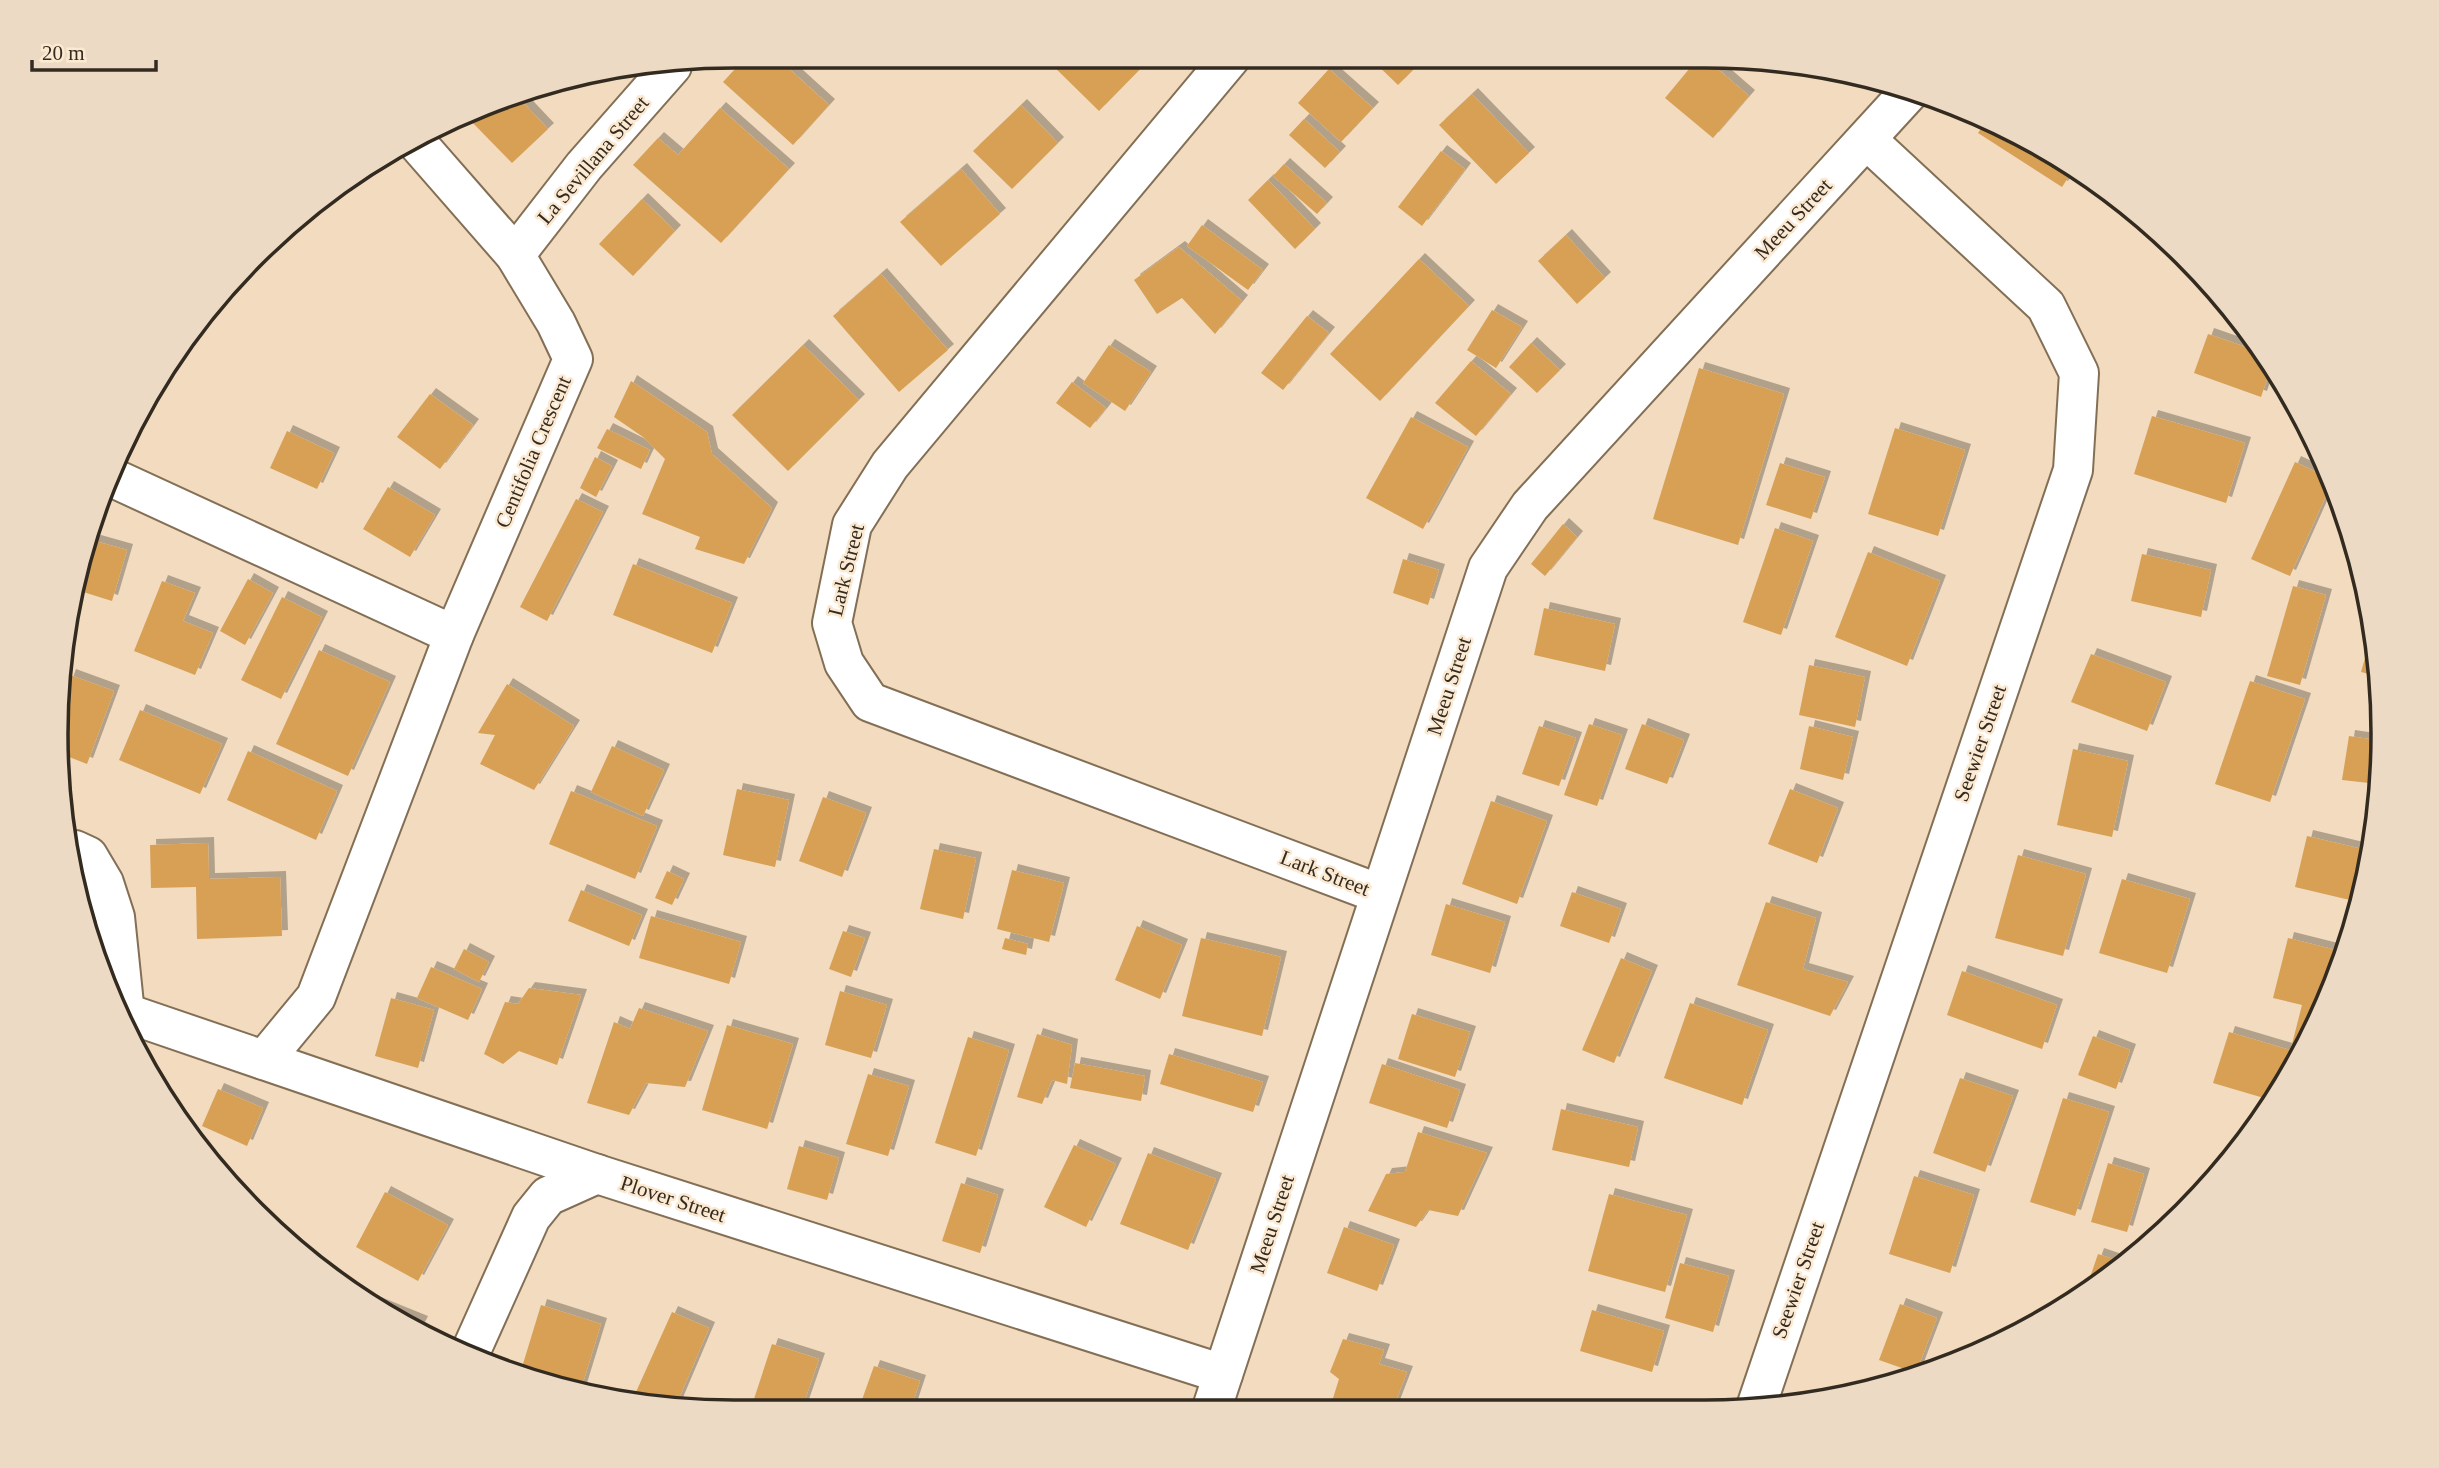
<svg xmlns="http://www.w3.org/2000/svg" width="2439" height="1468" font-family="Georgia,serif">
	<defs>
		<filter id="shadow"><feDropShadow dx="6" dy="-6" stdDeviation="0" flood-color="#0004"/></filter>
	</defs>
	<rect width="100%" height="100%" fill="#f2dbbe"/>
	<!-- building -->
	<g fill="#d7a055" filter="url(#shadow)">
		<path d="M 747,56 L 775,56 L 829,105 L 793,145 L 723,82 Z"/>
		<path d="M 1043,56 L 1146,57 L 1149,60 L 1099,111 Z"/>
		<path d="M 1369,57 L 1426,57 L 1398,85 Z"/>
		<path d="M 1699,57 L 1704,57 L 1749,96 L 1713,138 L 1665,98 Z"/>
		<path d="M 1329,69 L 1373,108 L 1341,142 L 1298,103 Z"/>
		<path d="M 514,93 L 548,129 L 512,163 L 468,118 Z"/>
		<path d="M 1472,94 L 1529,153 L 1496,184 L 1439,125 Z"/>
		<path d="M 1021,105 L 1058,143 L 1012,189 L 973,151 Z"/>
		<path d="M 720,108 L 789,169 L 721,243 L 633,165 L 658,138 L 678,155 Z"/>
		<path d="M 1304,119 L 1340,152 L 1325,168 L 1289,135 Z"/>
		<path d="M 1985,123 L 2075,167 L 2062,187 L 1978,133 Z"/>
		<path d="M 1441,151 L 1465,169 L 1422,226 L 1398,207 Z"/>
		<path d="M 1284,164 L 1327,203 L 1317,214 L 1273,176 Z"/>
		<path d="M 961,169 L 1000,214 L 941,266 L 900,222 Z"/>
		<path d="M 1268,180 L 1315,229 L 1295,249 L 1248,200 Z"/>
		<path d="M 642,199 L 675,231 L 633,276 L 599,244 Z"/>
		<path d="M 1202,225 L 1263,270 L 1248,290 L 1187,246 Z"/>
		<path d="M 1566,235 L 1605,278 L 1577,304 L 1538,261 Z"/>
		<path d="M 1179,247 L 1242,301 L 1215,334 L 1182,298 L 1157,314 L 1134,280 Z"/>
		<path d="M 1419,259 L 1469,306 L 1380,401 L 1330,354 Z"/>
		<path d="M 881,274 L 948,350 L 899,392 L 833,316 Z"/>
		<path d="M 1492,310 L 1522,327 L 1496,368 L 1467,350 Z"/>
		<path d="M 1307,316 L 1329,333 L 1283,390 L 1261,373 Z"/>
		<path d="M 2208,334 L 2266,354 L 2272,364 L 2261,397 L 2194,373 Z"/>
		<path d="M 1531,343 L 1560,370 L 1537,393 L 1509,367 Z"/>
		<path d="M 803,345 L 859,400 L 788,471 L 732,415 Z"/>
		<path d="M 1109,345 L 1151,372 L 1125,411 L 1083,383 Z"/>
		<path d="M 1471,361 L 1511,394 L 1476,436 L 1435,403 Z"/>
		<path d="M 1699,368 L 1784,394 L 1738,545 L 1653,519 Z"/>
		<path d="M 631,381 L 707,432 L 712,454 L 772,508 L 744,564 L 695,549 L 700,537 L 642,514 L 665,459 L 643,437 L 614,417 Z"/>
		<path d="M 1072,382 L 1106,408 L 1090,428 L 1056,403 Z"/>
		<path d="M 430,394 L 473,425 L 440,469 L 397,437 Z"/>
		<path d="M 2152,416 L 2245,443 L 2226,503 L 2134,474 Z"/>
		<path d="M 1411,417 L 1468,447 L 1423,529 L 1366,498 Z"/>
		<path d="M 1895,428 L 1965,450 L 1938,536 L 1868,514 Z"/>
		<path d="M 607,429 L 650,450 L 641,469 L 597,448 Z"/>
		<path d="M 287,431 L 334,453 L 317,489 L 270,468 Z"/>
		<path d="M 595,457 L 612,466 L 596,497 L 580,488 Z"/>
		<path d="M 2295,462 L 2333,480 L 2290,576 L 2251,559 Z"/>
		<path d="M 1780,463 L 1825,477 L 1811,519 L 1766,505 Z"/>
		<path d="M 388,487 L 435,515 L 410,557 L 363,529 Z"/>
		<path d="M 576,499 L 603,512 L 547,621 L 520,607 Z"/>
		<path d="M 1563,524 L 1577,537 L 1545,576 L 1531,564 Z"/>
		<path d="M 1775,528 L 1813,541 L 1781,635 L 1743,622 Z"/>
		<path d="M 88,539 L 127,550 L 112,601 L 80,591 Z"/>
		<path d="M 1868,552 L 1940,581 L 1907,666 L 1835,637 Z"/>
		<path d="M 2142,554 L 2211,570 L 2201,617 L 2131,601 Z"/>
		<path d="M 1403,559 L 1439,570 L 1428,605 L 1393,593 Z"/>
		<path d="M 633,564 L 732,603 L 712,653 L 613,615 Z"/>
		<path d="M 248,579 L 273,593 L 245,645 L 220,631 Z"/>
		<path d="M 162,581 L 195,593 L 183,621 L 213,633 L 195,675 L 134,651 Z"/>
		<path d="M 2293,586 L 2326,595 L 2300,685 L 2267,676 Z"/>
		<path d="M 282,597 L 322,617 L 281,699 L 241,680 Z"/>
		<path d="M 1544,608 L 1615,624 L 1605,671 L 1534,655 Z"/>
		<path d="M 2373,630 L 2376,667 L 2377,676 L 2361,672 Z"/>
		<path d="M 319,650 L 390,682 L 348,776 L 276,744 Z"/>
		<path d="M 2091,654 L 2166,682 L 2147,731 L 2071,702 Z"/>
		<path d="M 1809,665 L 1865,677 L 1855,727 L 1799,715 Z"/>
		<path d="M 70,675 L 114,691 L 87,764 L 59,753 L 56,734 L 62,698 Z"/>
		<path d="M 2250,681 L 2305,699 L 2270,802 L 2215,784 Z"/>
		<path d="M 507,684 L 574,726 L 534,790 L 480,764 L 495,735 L 478,733 Z"/>
		<path d="M 140,710 L 222,744 L 200,794 L 119,760 Z"/>
		<path d="M 1589,724 L 1622,735 L 1597,806 L 1564,795 Z"/>
		<path d="M 1642,724 L 1684,740 L 1667,784 L 1625,769 Z"/>
		<path d="M 1539,726 L 1576,738 L 1559,786 L 1522,774 Z"/>
		<path d="M 1809,726 L 1853,737 L 1843,780 L 1800,769 Z"/>
		<path d="M 2349,736 L 2382,741 L 2378,784 L 2342,780 Z"/>
		<path d="M 612,746 L 664,770 L 643,816 L 591,792 Z"/>
		<path d="M 2073,749 L 2128,761 L 2112,837 L 2057,825 Z"/>
		<path d="M 248,751 L 337,791 L 316,840 L 227,800 Z"/>
		<path d="M 737,789 L 789,800 L 775,867 L 723,855 Z"/>
		<path d="M 1790,789 L 1838,808 L 1817,863 L 1768,844 Z"/>
		<path d="M 571,791 L 657,826 L 635,879 L 549,844 Z"/>
		<path d="M 823,797 L 866,813 L 842,877 L 799,861 Z"/>
		<path d="M 1491,801 L 1547,821 L 1517,904 L 1462,884 Z"/>
		<path d="M 2307,836 L 2366,850 L 2354,901 L 2295,887 Z"/>
		<path d="M 208,843 L 209,879 L 280,877 L 282,936 L 197,939 L 196,887 L 151,888 L 150,845 Z"/>
		<path d="M 934,849 L 976,858 L 963,919 L 920,909 Z"/>
		<path d="M 2018,855 L 2086,874 L 2063,956 L 1995,938 Z"/>
		<path d="M 1012,870 L 1064,883 L 1049,942 L 997,929 Z"/>
		<path d="M 667,871 L 684,879 L 672,905 L 655,898 Z"/>
		<path d="M 2122,879 L 2190,899 L 2167,973 L 2099,953 Z"/>
		<path d="M 581,890 L 642,915 L 629,946 L 568,921 Z"/>
		<path d="M 1572,892 L 1621,909 L 1609,943 L 1560,926 Z"/>
		<path d="M 1766,902 L 1816,918 L 1803,969 L 1848,982 L 1830,1016 L 1737,985 Z"/>
		<path d="M 1446,904 L 1505,922 L 1490,973 L 1431,955 Z"/>
		<path d="M 651,916 L 741,942 L 729,984 L 639,958 Z"/>
		<path d="M 1137,926 L 1182,945 L 1160,999 L 1115,980 Z"/>
		<path d="M 843,931 L 865,938 L 851,977 L 829,969 Z"/>
		<path d="M 1005,938 L 1028,944 L 1026,955 L 1002,949 Z"/>
		<path d="M 1201,938 L 1281,957 L 1262,1036 L 1182,1016 Z"/>
		<path d="M 2288,938 L 2344,952 L 2331,994 L 2301,1050 L 2291,1048 L 2302,1005 L 2273,998 Z"/>
		<path d="M 464,949 L 489,962 L 479,982 L 454,969 Z"/>
		<path d="M 1621,958 L 1652,971 L 1614,1063 L 1582,1050 Z"/>
		<path d="M 431,967 L 482,989 L 468,1020 L 417,998 Z"/>
		<path d="M 1962,971 L 2057,1005 L 2042,1049 L 1947,1015 Z"/>
		<path d="M 529,988 L 581,995 L 557,1065 L 519,1051 L 503,1064 L 484,1054 L 505,1002 L 518,1004 Z"/>
		<path d="M 840,991 L 887,1005 L 871,1058 L 825,1045 Z"/>
		<path d="M 391,998 L 434,1010 L 418,1068 L 375,1056 Z"/>
		<path d="M 1690,1003 L 1768,1030 L 1742,1105 L 1664,1078 Z"/>
		<path d="M 639,1008 L 708,1031 L 685,1087 L 646,1083 L 629,1115 L 587,1103 L 614,1022 L 630,1029 Z"/>
		<path d="M 1412,1014 L 1470,1032 L 1455,1077 L 1398,1059 Z"/>
		<path d="M 727,1025 L 793,1044 L 767,1129 L 702,1110 Z"/>
		<path d="M 2229,1032 L 2300,1053 L 2274,1101 L 2213,1083 Z"/>
		<path d="M 1037,1034 L 1072,1045 L 1067,1084 L 1052,1080 L 1042,1104 L 1017,1097 Z"/>
		<path d="M 2093,1036 L 2130,1050 L 2116,1089 L 2078,1075 Z"/>
		<path d="M 968,1037 L 1009,1050 L 976,1156 L 935,1143 Z"/>
		<path d="M 1169,1054 L 1263,1082 L 1253,1112 L 1160,1084 Z"/>
		<path d="M 1075,1063 L 1145,1076 L 1141,1101 L 1070,1088 Z"/>
		<path d="M 1382,1064 L 1460,1090 L 1447,1128 L 1369,1103 Z"/>
		<path d="M 868,1074 L 909,1086 L 888,1156 L 846,1144 Z"/>
		<path d="M 1960,1078 L 2013,1096 L 1985,1172 L 1933,1153 Z"/>
		<path d="M 218,1089 L 263,1108 L 247,1146 L 202,1126 Z"/>
		<path d="M 2063,1098 L 2109,1112 L 2075,1216 L 2030,1202 Z"/>
		<path d="M 1561,1109 L 1638,1127 L 1629,1167 L 1552,1150 Z"/>
		<path d="M 1418,1132 L 1487,1153 L 1458,1216 L 1428,1210 L 1416,1227 L 1368,1211 L 1386,1174 L 1405,1172 Z"/>
		<path d="M 1074,1145 L 1116,1164 L 1086,1227 L 1044,1207 Z"/>
		<path d="M 799,1146 L 839,1158 L 827,1200 L 787,1189 Z"/>
		<path d="M 1148,1153 L 1216,1179 L 1188,1250 L 1120,1224 Z"/>
		<path d="M 2213,1162 L 2221,1165 L 2206,1183 L 2205,1183 Z"/>
		<path d="M 2108,1163 L 2144,1174 L 2127,1232 L 2091,1222 Z"/>
		<path d="M 1914,1176 L 1974,1195 L 1950,1273 L 1889,1254 Z"/>
		<path d="M 961,1183 L 998,1195 L 980,1253 L 942,1241 Z"/>
		<path d="M 385,1192 L 448,1225 L 418,1281 L 356,1247 Z"/>
		<path d="M 1609,1194 L 1687,1215 L 1665,1292 L 1588,1271 Z"/>
		<path d="M 1344,1227 L 1394,1245 L 1377,1291 L 1327,1273 Z"/>
		<path d="M 2098,1254 L 2125,1263 L 2085,1292 Z"/>
		<path d="M 1680,1263 L 1729,1276 L 1713,1332 L 1665,1318 Z"/>
		<path d="M 370,1301 L 422,1322 L 419,1328 L 369,1303 Z"/>
		<path d="M 1900,1304 L 1937,1318 L 1916,1373 L 1879,1360 Z"/>
		<path d="M 541,1305 L 601,1324 L 581,1389 L 519,1377 Z"/>
		<path d="M 1592,1310 L 1664,1331 L 1652,1372 L 1580,1351 Z"/>
		<path d="M 672,1312 L 709,1328 L 675,1408 L 636,1392 Z"/>
		<path d="M 1343,1339 L 1384,1350 L 1379,1364 L 1407,1372 L 1392,1411 L 1329,1411 L 1339,1379 L 1330,1372 Z"/>
		<path d="M 772,1344 L 819,1359 L 801,1411 L 769,1411 L 752,1405 Z"/>
		<path d="M 874,1366 L 920,1381 L 910,1411 L 858,1411 Z"/>
	</g>
	<g fill="none" stroke-linecap="round" stroke-linejoin="round">
		<!-- street casing -->
		<g stroke="#836f55" stroke-width="42">
			<g id="street">
				<path d="M 1231,57 L 890,465 L 852,525 L 832,623 L 844,663 L 870,702 L 1380,894"/>
				<path d="M 515,255 L 584,166 L 672,66"/>
				<path d="M 111,477 L 454,635"/>
				<path d="M 75,850 L 88,856 L 104,883 L 115,917 L 125,1014"/>
				<path d="M 126,1013 L 597,1174 L 1223,1374"/>
				<path d="M 264,1060 L 316,997 L 454,635 L 573,359 L 556,323 L 515,255 L 418,144"/>
				<path d="M 470,1353 L 531,1217 L 548,1196 L 597,1174"/>
				<path d="M 1755,1410 L 2073,470 L 2079,373 L 2046,306 L 1867,140"/>
				<path d="M 1211,1411 L 1488,568 L 1530,506 L 1911,90"/>
			</g>
		</g>
		<!-- street -->
		<use href="#street" stroke="#fff" stroke-width="38"/>
	</g>
	<g text-anchor="middle" stroke-width="5" stroke-linejoin="round" paint-order="stroke">
		<!-- street labels -->
		<g font-size="21" fill="#332b20" stroke="#fce9d2">
			<text transform="translate(593 160) rotate(-50)" y="7">La Sevillana Street</text>
			<text transform="translate(1793 219) rotate(-47)" y="7">Meeu Street</text>
			<text transform="translate(533 452) rotate(-67)" y="7">Centifolia Crescent</text>
			<text transform="translate(846 570) rotate(-76)" y="7">Lark Street</text>
			<text transform="translate(1449 686) rotate(-72)" y="7">Meeu Street</text>
			<text transform="translate(1980 743) rotate(-71)" y="7">Seewier Street</text>
			<text transform="translate(1325 873) rotate(21)" y="7">Lark Street</text>
			<text transform="translate(673 1199) rotate(18)" y="7">Plover Street</text>
			<text transform="translate(1272 1224) rotate(-72)" y="7">Meeu Street</text>
			<text transform="translate(1798 1280) rotate(-71)" y="7">Seewier Street</text>
		</g>
	</g>
	<!-- crop -->
	<path d="M0 0H2439V1468H0ZM734 68H1705A666 666 0 0 1 2371 734V734A666 666 0 0 1 1705 1400H734A666 666 0 0 1 68 734V734A666 666 0 0 1 734 68Z" fill="#ecdac4" fill-rule="evenodd"/>
	<path fill="none" stroke="#332b20" stroke-width="3.5" d="M734 68H1705A666 666 0 0 1 2371 734V734A666 666 0 0 1 1705 1400H734A666 666 0 0 1 68 734V734A666 666 0 0 1 734 68Z"/>
	<!-- scale -->
	<path d="M32 60v10h124v-10" fill="none" stroke="#332b20" stroke-width="3.5"/>
	<text x="42" y="60" font-size="21" fill="#332b20" stroke="#fce9d2" stroke-width="5" paint-order="stroke">20 m</text>
</svg>
